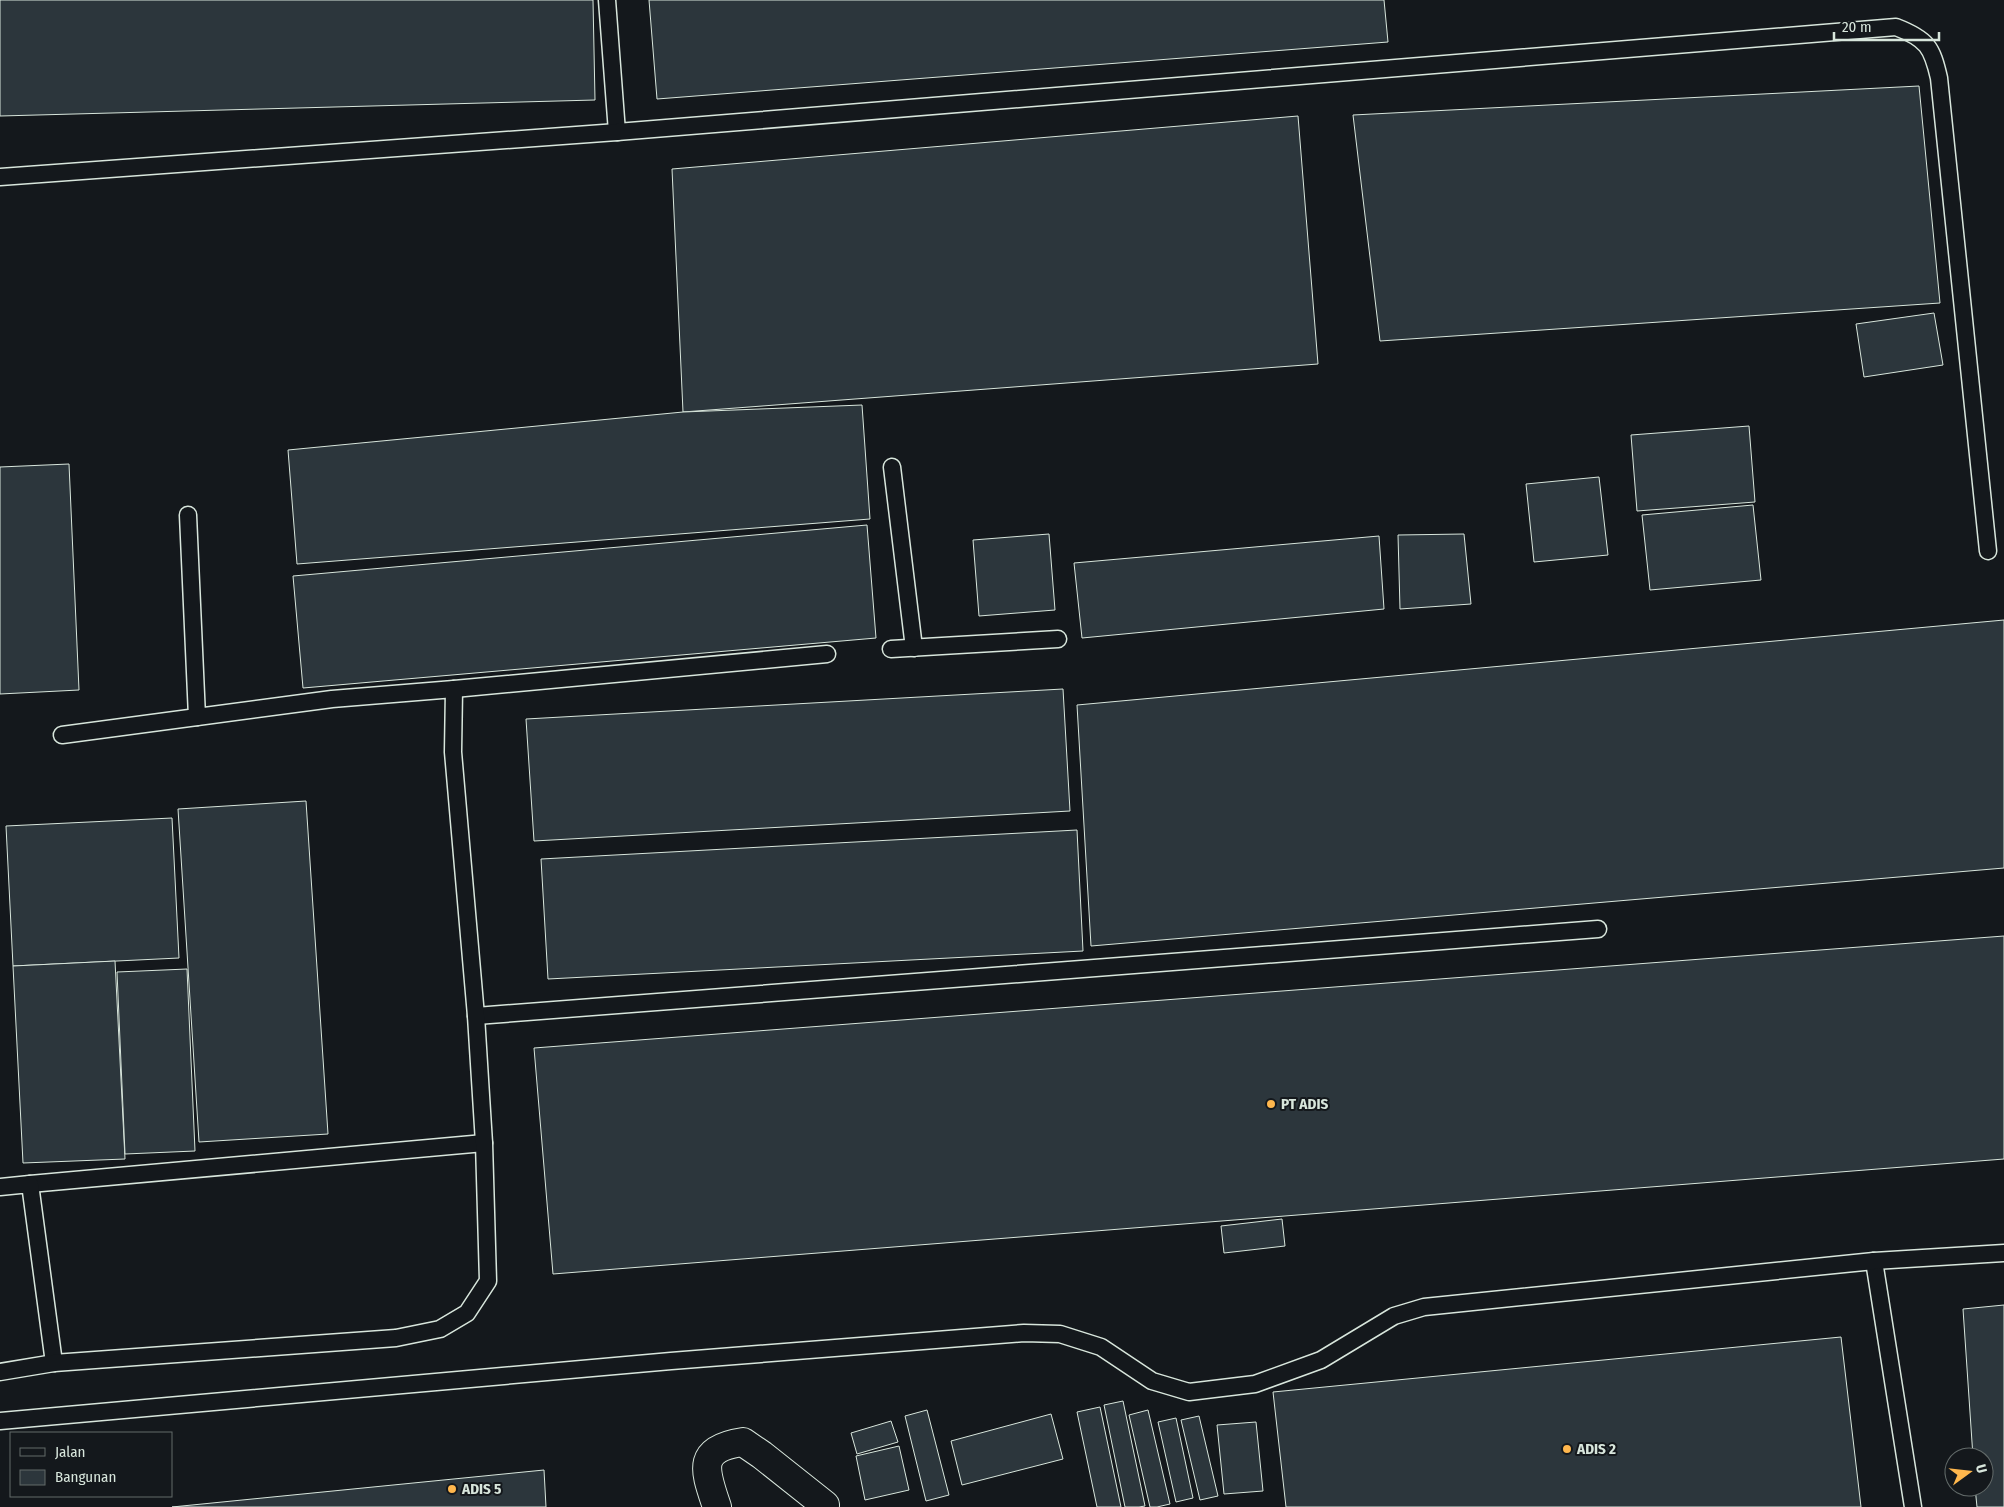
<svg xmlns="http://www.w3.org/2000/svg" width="2004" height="1507" font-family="'Fira Sans Condensed',sans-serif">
	<rect width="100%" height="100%" fill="#14181c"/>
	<!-- building -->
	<g fill="#2c363c" stroke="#d8e6dc">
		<path d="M 0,0 L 593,0 L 595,100 L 0,116 Z"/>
		<path d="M 649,0 L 1384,0 L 1388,42 L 657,99 Z"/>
		<path d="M 1919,86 L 1940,303 L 1380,341 L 1353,115 Z"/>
		<path d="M 1298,116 L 1318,364 L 683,412 L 672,169 Z"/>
		<path d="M 1934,313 L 1943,365 L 1864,377 L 1856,324 Z"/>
		<path d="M 862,405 L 870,519 L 297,564 L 288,450 L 683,412 Z"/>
		<path d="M 1749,426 L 1755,502 L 1637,511 L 1631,435 Z"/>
		<path d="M 69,464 L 79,690 L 0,694 L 0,467 Z"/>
		<path d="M 1599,477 L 1608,555 L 1534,562 L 1526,484 Z"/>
		<path d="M 1753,505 L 1761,580 L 1650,590 L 1642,515 Z"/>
		<path d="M 867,525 L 876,638 L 303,688 L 293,576 Z"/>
		<path d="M 1049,534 L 1055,610 L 979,616 L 973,540 Z"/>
		<path d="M 1464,534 L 1471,604 L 1400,609 L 1398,535 Z"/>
		<path d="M 1379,536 L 1384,609 L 1082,638 L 1074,563 Z"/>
		<path d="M 2004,620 L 2004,868 L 1091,946 L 1077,705 Z"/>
		<path d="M 1063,689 L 1070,811 L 534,841 L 526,719 Z"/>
		<path d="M 306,801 L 328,1134 L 199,1142 L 178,809 Z"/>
		<path d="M 172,818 L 179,958 L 13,966 L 6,826 Z"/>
		<path d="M 1077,830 L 1083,951 L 548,979 L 541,859 Z"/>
		<path d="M 2004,936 L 2004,1159 L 553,1274 L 534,1048 Z"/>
		<path d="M 115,961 L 125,1159 L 23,1163 L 13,966 Z"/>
		<path d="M 187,969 L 195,1151 L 125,1154 L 117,972 Z"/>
		<path d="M 1282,1219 L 1285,1246 L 1224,1253 L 1221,1226 Z"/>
		<path d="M 2004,1305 L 2004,1507 L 1977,1507 L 1975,1487 L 1984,1487 L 1984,1457 L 1973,1457 L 1963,1309 Z"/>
		<path d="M 1841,1337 L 1861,1507 L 1286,1507 L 1273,1392 Z"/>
		<path d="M 1123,1401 L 1145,1506 L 1139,1507 L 1125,1507 L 1104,1405 Z"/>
		<path d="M 1100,1407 L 1121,1507 L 1097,1507 L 1077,1412 Z"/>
		<path d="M 927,1410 L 949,1495 L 926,1501 L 905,1416 Z"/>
		<path d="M 1148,1410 L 1170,1504 L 1157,1507 L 1150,1507 L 1129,1415 Z"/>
		<path d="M 1051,1414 L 1063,1459 L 962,1485 L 951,1441 Z"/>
		<path d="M 1199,1416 L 1218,1496 L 1200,1500 L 1181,1420 Z"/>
		<path d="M 1176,1418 L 1193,1498 L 1176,1502 L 1158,1422 Z"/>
		<path d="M 891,1421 L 898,1442 L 857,1454 L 851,1433 Z"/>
		<path d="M 1256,1422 L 1263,1491 L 1224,1494 L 1217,1425 Z"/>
		<path d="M 899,1446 L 909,1490 L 865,1500 L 856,1456 Z"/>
		<path d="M 544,1470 L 546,1507 L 172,1507 Z"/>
	</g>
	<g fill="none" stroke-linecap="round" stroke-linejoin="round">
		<!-- service casing -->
		<g stroke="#d8e6dc" stroke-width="19">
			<g id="service">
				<path d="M 607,0 L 617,132"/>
				<path d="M 0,177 L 617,132 L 1896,27 C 1927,39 1932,47 1939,78 L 1988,551"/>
				<path d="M 892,467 L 914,648"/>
				<path d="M 891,649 L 1058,639"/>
				<path d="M 454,689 L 827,654"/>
				<path d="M 62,735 L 197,717"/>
				<path d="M 476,1016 L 1598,929"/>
				<path d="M 30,1184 L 484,1143"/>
				<path d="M 0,1187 L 30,1184 L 54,1363"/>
				<path d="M 1874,1261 L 1913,1507"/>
				<path d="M 0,1372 L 54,1363 L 396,1338 L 440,1329 L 467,1313 L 488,1281 L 484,1143 L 476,1016 L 453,752 L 454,689 L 332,699 L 197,717 L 188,515"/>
				<path d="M 0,1421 L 671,1361 L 1024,1333 L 1060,1334 L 1101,1347 L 1152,1381 L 1189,1392 L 1255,1384 L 1321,1360 L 1394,1316 L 1424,1307 L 1874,1261 L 2004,1253"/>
			</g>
		</g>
		<!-- minor casing -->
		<g stroke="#d8e6dc" stroke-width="30">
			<path id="minor" d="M 717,1507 C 705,1471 695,1449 743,1442 L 762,1455 L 825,1505"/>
		</g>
		<!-- service -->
		<use href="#service" stroke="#14181c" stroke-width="16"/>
		<!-- minor -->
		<use href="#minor" stroke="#14181c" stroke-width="28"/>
	</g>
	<!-- markers -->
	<g fill="#ffb74d" stroke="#14181c" stroke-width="2">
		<circle cx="1271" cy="1104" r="5"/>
		<circle cx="1567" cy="1449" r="5"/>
		<circle cx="452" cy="1489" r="5"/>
	</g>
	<g text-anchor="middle" stroke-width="4" stroke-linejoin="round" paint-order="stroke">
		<!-- poi labels -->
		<g font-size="15" font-weight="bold" fill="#d8e6dc" stroke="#14181c" text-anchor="start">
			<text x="1281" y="1109">PT ADIS</text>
			<text x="1577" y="1454">ADIS 2</text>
			<text x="462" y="1494">ADIS 5</text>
		</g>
	</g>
	<!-- legend -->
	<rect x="10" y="1432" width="162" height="65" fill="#14181c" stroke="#626a69"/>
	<rect x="20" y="1448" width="25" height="8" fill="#14181c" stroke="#626a69"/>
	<text x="55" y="1457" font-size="15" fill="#d8e6dc">Jalan</text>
	<rect x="20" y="1470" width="25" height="15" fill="#2c363c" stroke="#626a69"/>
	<text x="55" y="1482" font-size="15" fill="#d8e6dc">Bangunan</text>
	<!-- north arrow -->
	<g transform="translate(1969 1472) rotate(75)"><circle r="24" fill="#14181c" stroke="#626a69"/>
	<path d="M0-4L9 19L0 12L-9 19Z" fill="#ffb74d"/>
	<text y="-8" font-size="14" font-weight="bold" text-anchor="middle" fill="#d8e6dc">U</text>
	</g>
	<!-- scale -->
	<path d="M1834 32v8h105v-8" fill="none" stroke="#d8e6dc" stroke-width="2.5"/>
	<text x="1842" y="32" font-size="15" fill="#d8e6dc" stroke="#14181c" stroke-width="4" paint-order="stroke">20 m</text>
</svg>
